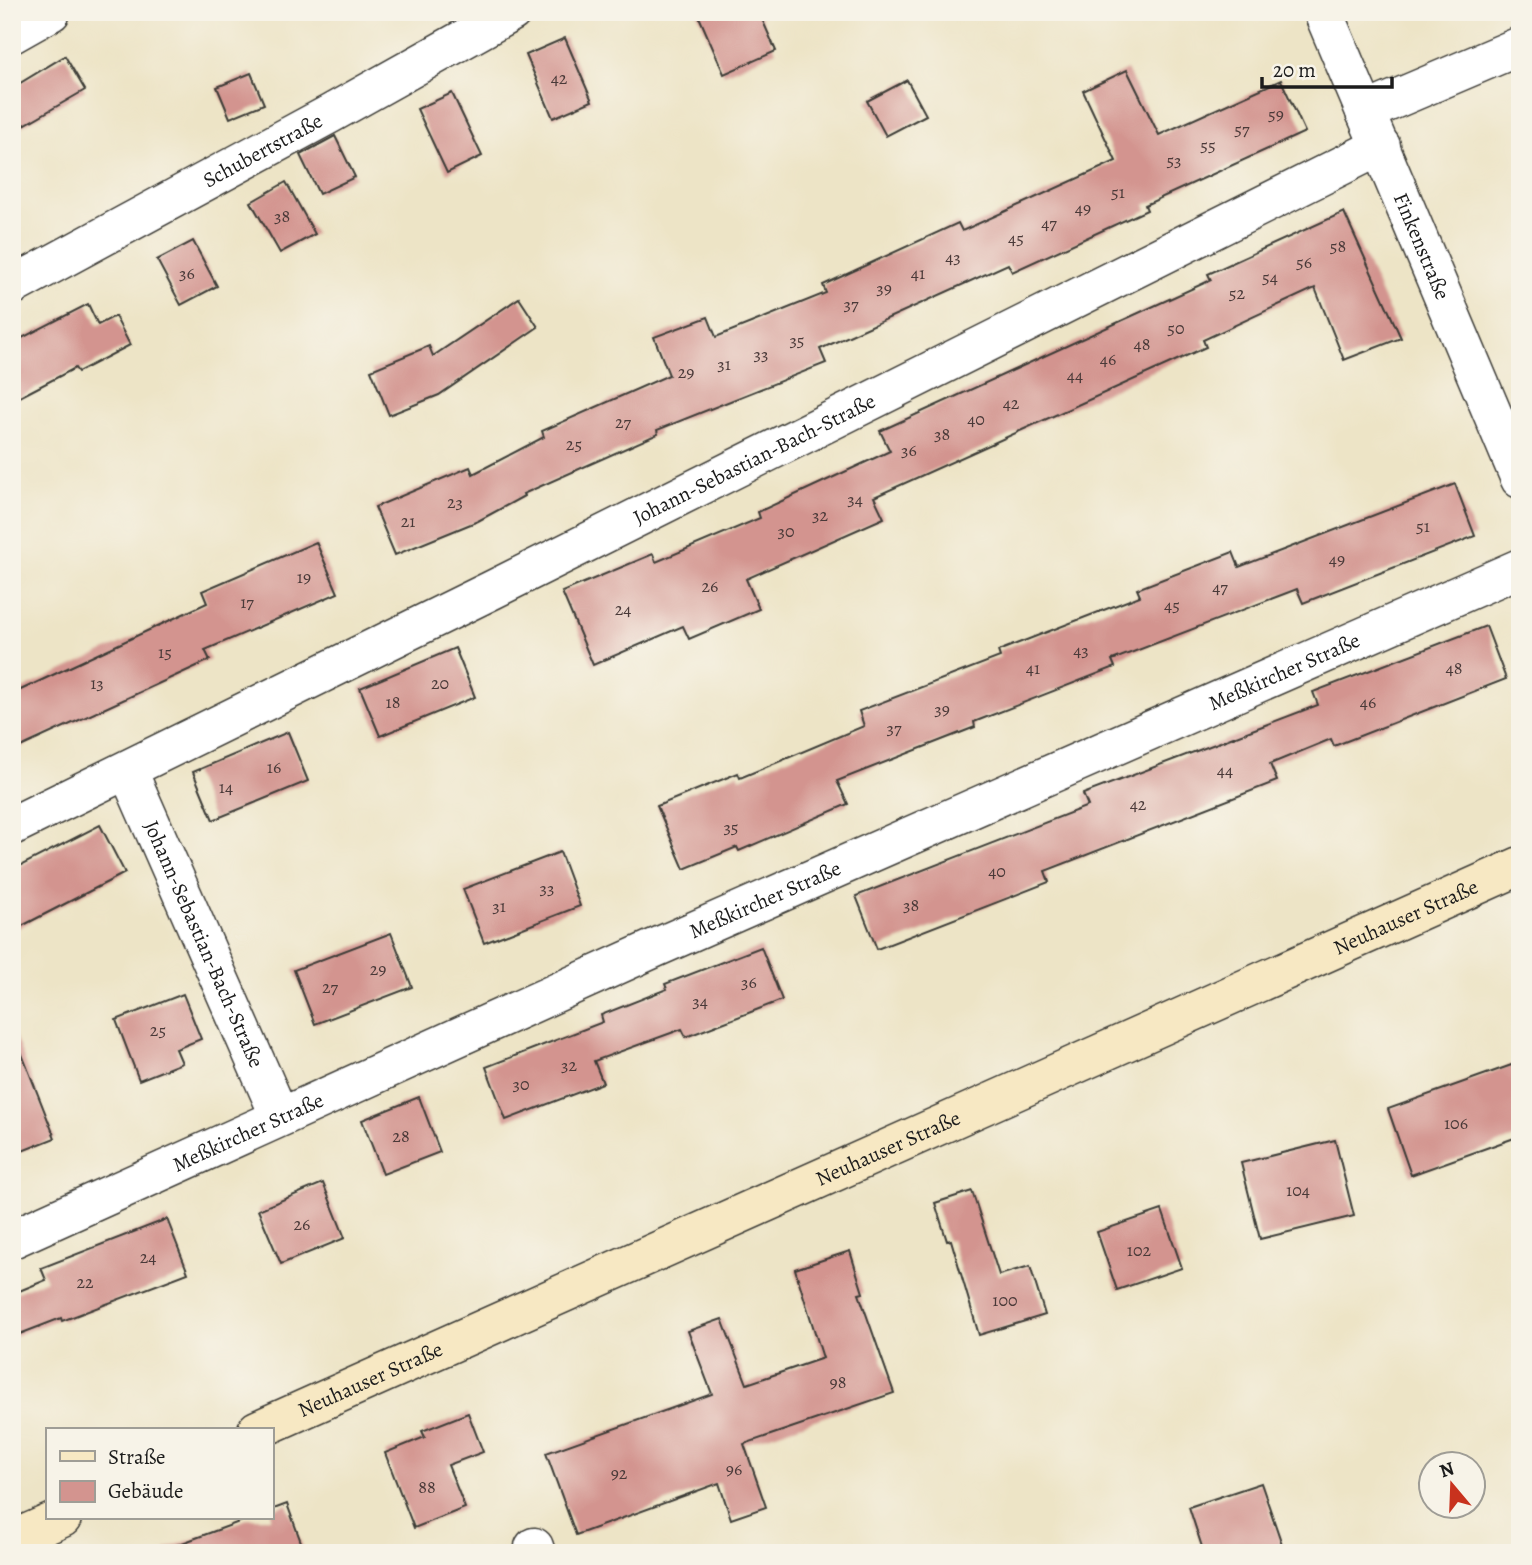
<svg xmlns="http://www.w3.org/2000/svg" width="1532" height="1565" font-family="Alegreya,serif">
	<rect width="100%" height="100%" fill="#f7f3e8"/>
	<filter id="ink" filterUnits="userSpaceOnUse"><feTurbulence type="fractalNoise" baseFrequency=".0143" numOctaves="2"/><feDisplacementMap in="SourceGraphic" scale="14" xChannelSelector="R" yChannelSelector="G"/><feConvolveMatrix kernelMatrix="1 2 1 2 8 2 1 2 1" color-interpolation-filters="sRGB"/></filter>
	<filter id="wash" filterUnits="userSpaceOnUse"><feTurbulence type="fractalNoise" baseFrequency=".00686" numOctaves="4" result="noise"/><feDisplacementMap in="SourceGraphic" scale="28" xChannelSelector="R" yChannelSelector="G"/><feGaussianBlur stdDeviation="1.57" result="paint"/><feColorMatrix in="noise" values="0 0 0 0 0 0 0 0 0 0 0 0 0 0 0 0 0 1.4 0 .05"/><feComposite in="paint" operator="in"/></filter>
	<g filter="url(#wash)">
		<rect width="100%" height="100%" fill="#ede4c6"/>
		<g id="blocks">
			<!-- building -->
			<g fill="#d3948f">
				<path d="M 697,12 L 759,12 L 776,51 L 724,74 Z"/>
				<path d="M 565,38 L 592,101 L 553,118 L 526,55 Z"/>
				<path d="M 65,56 L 85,90 L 12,132 L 12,88 Z"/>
				<path d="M 1127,70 L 1159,135 L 1281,80 L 1305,132 L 1145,205 L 1147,210 L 1012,272 L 1008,264 L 820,349 L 826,363 L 657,430 L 658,434 L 523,494 L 524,496 L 478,521 L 395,555 L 375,507 L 470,467 L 473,474 L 544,437 L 542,431 L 669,375 L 654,337 L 708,317 L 716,337 L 826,293 L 823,285 L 958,223 L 962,231 L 1116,161 L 1083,91 Z"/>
				<path d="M 251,73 L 264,104 L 230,118 L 217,87 Z"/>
				<path d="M 907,80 L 926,115 L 886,136 L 867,101 Z"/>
				<path d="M 452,93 L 482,156 L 447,173 L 417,109 Z"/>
				<path d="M 335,136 L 355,177 L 319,194 L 300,155 Z"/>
				<path d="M 286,182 L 315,234 L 280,253 L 251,202 Z"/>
				<path d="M 1344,212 L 1401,338 L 1344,360 L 1315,288 L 1203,340 L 1206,347 L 874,497 L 884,518 L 746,579 L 759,609 L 689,639 L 683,626 L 593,665 L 562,592 L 653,554 L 656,562 L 760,518 L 758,512 L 890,451 L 880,431 L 1211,280 L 1208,274 Z"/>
				<path d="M 193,241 L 217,286 L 181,305 L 157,260 Z"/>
				<path d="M 519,298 L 538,327 L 439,395 L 389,415 L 371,370 L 429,346 L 433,356 Z"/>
				<path d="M 88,304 L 98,325 L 115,316 L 130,345 L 78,372 L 75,368 L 12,401 L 12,343 Z"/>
				<path d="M 1455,484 L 1475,536 L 1303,603 L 1297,589 L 1112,660 L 1115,667 L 974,722 L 975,727 L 837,781 L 848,804 L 739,851 L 737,847 L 684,869 L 657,806 L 738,773 L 740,778 L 864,726 L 859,711 L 1000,657 L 998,651 L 1140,596 L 1137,589 L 1233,552 L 1239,567 Z"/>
				<path d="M 316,542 L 338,593 L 205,650 L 210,660 L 12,751 L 12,694 L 207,603 L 202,591 Z"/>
				<path d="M 1486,626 L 1506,679 L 1334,746 L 1331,739 L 1270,764 L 1277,781 L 1045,871 L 1049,882 L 877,949 L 856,896 L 1088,806 L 1083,794 L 1318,705 L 1313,692 Z"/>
				<path d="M 455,648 L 475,697 L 380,736 L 360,688 Z"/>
				<path d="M 288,732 L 308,781 L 213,820 L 193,772 Z"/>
				<path d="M 100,825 L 125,873 L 12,931 L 12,870 Z"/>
				<path d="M 560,852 L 580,906 L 484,943 L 463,889 Z"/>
				<path d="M 391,933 L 412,987 L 315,1024 L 294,970 Z"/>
				<path d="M 761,947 L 782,1000 L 686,1037 L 682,1029 L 594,1061 L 603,1083 L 506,1120 L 486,1067 L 603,1022 L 601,1015 L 667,989 L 665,984 Z"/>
				<path d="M 183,994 L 201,1039 L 176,1049 L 182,1063 L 139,1080 L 116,1020 Z"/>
				<path d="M 14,1034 L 55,1138 L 12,1155 L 12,1035 Z"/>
				<path d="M 1520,1062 L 1520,1136 L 1411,1175 L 1388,1109 Z"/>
				<path d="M 419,1097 L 440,1152 L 383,1174 L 362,1120 Z"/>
				<path d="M 1335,1140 L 1354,1216 L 1260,1239 L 1241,1163 Z"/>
				<path d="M 323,1183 L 345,1238 L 281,1264 L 258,1210 Z"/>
				<path d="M 972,1191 L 999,1275 L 1030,1266 L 1045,1315 L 979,1335 L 951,1240 L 947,1241 L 935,1203 Z"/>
				<path d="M 1162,1210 L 1182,1268 L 1117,1290 L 1097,1232 Z"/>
				<path d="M 167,1219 L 188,1273 L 62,1321 L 61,1318 L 12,1337 L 12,1294 L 46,1280 L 41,1268 Z"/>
				<path d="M 850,1251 L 863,1293 L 859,1294 L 894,1393 L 744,1444 L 766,1507 L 731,1519 L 719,1483 L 576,1535 L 546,1453 L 712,1394 L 688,1331 L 722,1319 L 747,1384 L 823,1358 L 795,1269 Z"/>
				<path d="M 468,1413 L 483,1452 L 448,1465 L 465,1508 L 414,1528 L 385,1453 L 425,1437 L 422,1431 Z"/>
				<path d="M 1261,1483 L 1285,1553 L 1204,1553 L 1189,1507 Z"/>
				<path d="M 287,1504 L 305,1553 L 167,1553 L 166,1549 L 250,1518 L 271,1518 L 271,1510 Z"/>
			</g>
		</g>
	</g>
	<g filter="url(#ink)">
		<use href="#blocks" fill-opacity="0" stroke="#3b3a36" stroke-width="2"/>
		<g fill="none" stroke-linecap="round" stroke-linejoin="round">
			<!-- street casing -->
			<g stroke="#3b3a36" stroke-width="41">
				<g id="street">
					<path id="s1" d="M 1323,12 L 1520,479"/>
					<path d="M 12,34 L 51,12"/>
					<path d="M 1365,112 L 1520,46"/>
					<path id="s2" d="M 12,286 L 330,114 L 512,12"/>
					<path id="s3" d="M 128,771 L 280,1117"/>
					<path id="s4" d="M 12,826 L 492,590 L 1381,146"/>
					<path id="s5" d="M 12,1239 L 655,948 L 1520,568"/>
					<path d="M 534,1547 L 536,1553"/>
				</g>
			</g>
			<!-- secondary casing -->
			<g stroke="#3b3a36" stroke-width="41">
				<g id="secondary">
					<path id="s6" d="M 257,1430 L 1520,866"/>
					<path d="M 12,1540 L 62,1518"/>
				</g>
			</g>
			<!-- street -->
			<use href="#street" stroke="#fff" stroke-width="38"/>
			<!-- secondary -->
			<use href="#secondary" stroke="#f7e8c3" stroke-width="38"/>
		</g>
	</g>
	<g text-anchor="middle" stroke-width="7" stroke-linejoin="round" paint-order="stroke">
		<!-- number labels -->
		<g font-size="18" fill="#4a3a39">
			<text x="559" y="84">42</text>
			<text x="1276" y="120">59</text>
			<text x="1242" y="135">57</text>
			<text x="1208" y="151">55</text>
			<text x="1174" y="166">53</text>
			<text x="1118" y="198">51</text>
			<text x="1083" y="214">49</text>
			<text x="282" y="222">38</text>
			<text x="1049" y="229">47</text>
			<text x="1016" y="244">45</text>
			<text x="1338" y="252">58</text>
			<text x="953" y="263">43</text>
			<text x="1304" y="268">56</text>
			<text x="187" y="279">36</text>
			<text x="918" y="279">41</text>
			<text x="1270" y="283">54</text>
			<text x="884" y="294">39</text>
			<text x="1237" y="299">52</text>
			<text x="851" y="310">37</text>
			<text x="1176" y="334">50</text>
			<text x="797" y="346">35</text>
			<text x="1142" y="350">48</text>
			<text x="761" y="360">33</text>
			<text x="1108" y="365">46</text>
			<text x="724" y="370">31</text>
			<text x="686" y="378">29</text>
			<text x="1075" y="381">44</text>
			<text x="1011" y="409">42</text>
			<text x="976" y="425">40</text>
			<text x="623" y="428">27</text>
			<text x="942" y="440">38</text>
			<text x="574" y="450">25</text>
			<text x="909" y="456">36</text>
			<text x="855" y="505">34</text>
			<text x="455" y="508">23</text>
			<text x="820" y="521">32</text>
			<text x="408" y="527">21</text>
			<text x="1423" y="532">51</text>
			<text x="786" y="537">30</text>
			<text x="1337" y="565">49</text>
			<text x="304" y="583">19</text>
			<text x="710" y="592">26</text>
			<text x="1220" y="593">47</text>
			<text x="247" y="608">17</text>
			<text x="1172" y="611">45</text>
			<text x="623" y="615">24</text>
			<text x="1081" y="656">43</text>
			<text x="165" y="658">15</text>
			<text x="1033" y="674">41</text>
			<text x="1454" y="674">48</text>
			<text x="97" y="689">13</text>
			<text x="440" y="689">20</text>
			<text x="393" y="708">18</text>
			<text x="1368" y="708">46</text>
			<text x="942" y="715">39</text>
			<text x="894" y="734">37</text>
			<text x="274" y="773">16</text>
			<text x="1225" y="776">44</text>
			<text x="226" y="793">14</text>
			<text x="1138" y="810">42</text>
			<text x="731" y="833">35</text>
			<text x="997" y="877">40</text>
			<text x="547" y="894">33</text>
			<text x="911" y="911">38</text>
			<text x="499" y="912">31</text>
			<text x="378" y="975">29</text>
			<text x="749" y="988">36</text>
			<text x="330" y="993">27</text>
			<text x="700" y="1007">34</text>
			<text x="158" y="1036">25</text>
			<text x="569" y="1071">32</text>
			<text x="521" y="1090">30</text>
			<text x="1456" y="1129">106</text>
			<text x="401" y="1142">28</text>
			<text x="1298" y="1196">104</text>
			<text x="302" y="1230">26</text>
			<text x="1139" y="1256">102</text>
			<text x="148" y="1263">24</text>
			<text x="85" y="1288">22</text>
			<text x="1005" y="1306">100</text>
			<text x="838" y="1388">98</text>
			<text x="734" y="1475">96</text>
			<text x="619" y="1479">92</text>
			<text x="427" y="1493">88</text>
		</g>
		<!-- street labels -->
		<g font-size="21" fill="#1c1c1c" stroke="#f7f3e8">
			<text dy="7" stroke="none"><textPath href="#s2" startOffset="285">Schubertstraße</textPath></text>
			<text dy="7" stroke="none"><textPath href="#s1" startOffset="254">Finkenstraße</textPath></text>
			<text dy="7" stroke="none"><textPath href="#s4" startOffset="828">Johann-Sebastian-Bach-Straße</textPath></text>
			<text dy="7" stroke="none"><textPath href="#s5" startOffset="1393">Meßkircher Straße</textPath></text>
			<text dy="7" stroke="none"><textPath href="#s5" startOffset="826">Meßkircher Straße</textPath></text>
			<text dy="7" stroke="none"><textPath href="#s6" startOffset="1258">Neuhauser Straße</textPath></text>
			<text dy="7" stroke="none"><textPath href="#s3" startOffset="189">Johann-Sebastian-Bach-Straße</textPath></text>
			<text dy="7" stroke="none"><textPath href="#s5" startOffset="259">Meßkircher Straße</textPath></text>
			<text dy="7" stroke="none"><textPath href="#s6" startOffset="691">Neuhauser Straße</textPath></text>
			<text dy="7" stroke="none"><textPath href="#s6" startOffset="124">Neuhauser Straße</textPath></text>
		</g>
	</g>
	<!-- margin -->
	<rect width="1532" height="1565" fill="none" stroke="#f7f3e8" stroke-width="42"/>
	<!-- legend -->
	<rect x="46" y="1428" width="228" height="91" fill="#f7f3e8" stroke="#9f9d96" stroke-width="2"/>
	<rect x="60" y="1451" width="35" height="10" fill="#f7e8c3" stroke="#9f9d96" stroke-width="2"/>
	<text x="108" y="1464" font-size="21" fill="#1c1c1c">Straße</text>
	<rect x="60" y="1481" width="35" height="21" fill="#d3948f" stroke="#9f9d96" stroke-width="2"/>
	<text x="108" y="1498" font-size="21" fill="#1c1c1c">Gebäude</text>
	<!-- north arrow -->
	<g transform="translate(1452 1485) rotate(341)"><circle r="33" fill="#f7f3e8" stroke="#9f9d96" stroke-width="2"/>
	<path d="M0-5L12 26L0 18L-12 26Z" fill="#c8321e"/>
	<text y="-10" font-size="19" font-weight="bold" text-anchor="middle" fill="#1c1c1c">N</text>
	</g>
	<!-- scale -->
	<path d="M1262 77v10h130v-10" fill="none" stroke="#1c1c1c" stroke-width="3.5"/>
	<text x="1273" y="77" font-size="21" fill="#1c1c1c" stroke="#f7f3e8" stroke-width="5" paint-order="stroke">20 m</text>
</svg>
